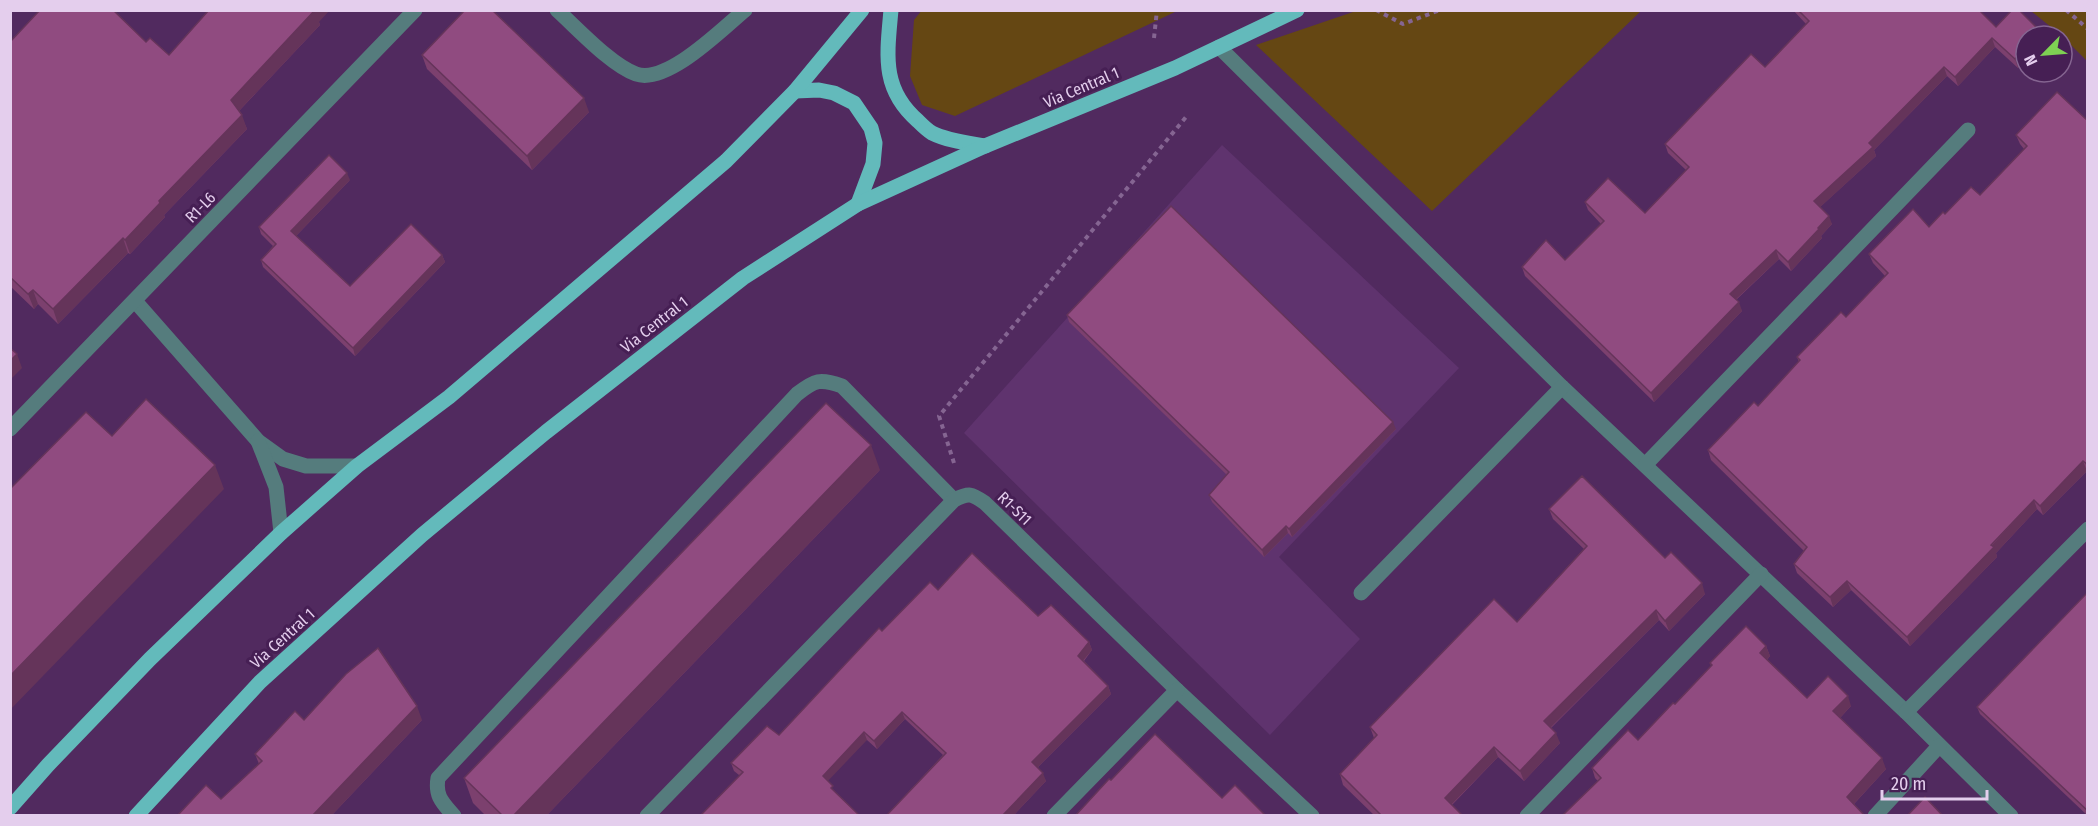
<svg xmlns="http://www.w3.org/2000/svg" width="2098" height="826" font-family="'Fira Sans Condensed',sans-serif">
	<rect width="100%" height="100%" fill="#512a5f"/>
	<!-- built -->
	<path fill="#5f336e" d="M 1222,145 L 1459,368 L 1279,557 L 1360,639 L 1270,735 L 964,433 Z"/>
	<!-- green -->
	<g fill="#654713">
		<path d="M 922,10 L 1177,10 L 1177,11 L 955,116 L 922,105 L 910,76 L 914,20 Z"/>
		<path d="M 1356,11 L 1356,10 L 1641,11 L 1432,211 L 1256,45 Z"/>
		<path d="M 2031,11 L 2087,11 L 2087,61 L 2062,36 Z"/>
	</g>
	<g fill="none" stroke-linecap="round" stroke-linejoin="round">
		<!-- path -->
		<g stroke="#856592" stroke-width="4" stroke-dasharray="4.5 4.5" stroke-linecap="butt">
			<path d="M 1376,10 L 1403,24 L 1440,10"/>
			<path d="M 2066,10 L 2088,29"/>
			<path d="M 1154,38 L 1157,10"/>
			<path d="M 954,463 L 939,416 L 1186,117"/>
		</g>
		<!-- minor -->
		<g stroke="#557c7d" stroke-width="15">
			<path d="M 557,10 C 578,29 611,65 636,74 C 667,85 722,29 745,10"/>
			<path d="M 1219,47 L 1562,387 L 1906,712 L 2011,816"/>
			<path d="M 135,301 L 258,441 L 283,459 L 306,466 L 357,466"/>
			<path d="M 10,429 L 415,10"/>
			<path d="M 258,441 L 276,487 L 281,533"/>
			<path d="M 1646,464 L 1968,130"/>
			<path d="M 1361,593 L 1562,387"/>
			<path d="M 1906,712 L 2088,529"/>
			<path d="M 454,816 C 442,802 435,796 438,778 L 797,394 C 815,380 820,378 842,386 L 954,500"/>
			<path d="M 647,816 L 954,500 C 970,492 972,494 985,503 L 1177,690 L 1312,816"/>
			<path d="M 1054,816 L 1177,690"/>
			<path d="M 1527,816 L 1761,574"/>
			<path d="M 1875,816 L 1939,746"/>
		</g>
		<!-- major -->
		<g stroke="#63babb" stroke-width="15">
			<path d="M 891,10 C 887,55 881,89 918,121 C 922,125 927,130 932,133 C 948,141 968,143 985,146"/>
			<path d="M 795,91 L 819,90 L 834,93 L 854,103 L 871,128 L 875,143 L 873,164 L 858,204"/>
			<path d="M 10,808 L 48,765 L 150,659 L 281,533 L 357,466 L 449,397 L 726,161 L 795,91 L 862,10"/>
			<path d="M 136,816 L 260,682 L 422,535 L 546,432 L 743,278 L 858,204 L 985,146 L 1175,68 L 1297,10"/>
		</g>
	</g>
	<!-- wall -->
	<g fill="#7c406e">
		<path d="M 1793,10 L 1979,10 L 1996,27 L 2026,36 L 2026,60 L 2018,68 L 1995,47 L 1958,86 L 1947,76 L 1874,150 L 1876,156 L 1820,207 L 1832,224 L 1821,236 L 1822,238 L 1791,271 L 1779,259 L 1736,300 L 1742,311 L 1654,402 L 1525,276 L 1522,267 L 1565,260 L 1601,224 L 1588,210 L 1585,202 L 1645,213 L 1686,170 L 1668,153 L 1665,144 L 1765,67 L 1806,24 Z"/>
		<path d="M 319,22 L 320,25 L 239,111 L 247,129 L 164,215 L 165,217 L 130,254 L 128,253 L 58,324 L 38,304 L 34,309 L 10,286 L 10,42 L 146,42 L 169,55 Z"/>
		<path d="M 422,55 L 589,112 L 532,170 L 427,69 Z"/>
		<path d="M 2088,121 L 2088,471 L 2087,471 L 2043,515 L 2037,509 L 1996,553 L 1997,557 L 1910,646 L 1851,590 L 1833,607 L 1797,573 L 1794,564 L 1804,551 L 1711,460 L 1708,450 L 1758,406 L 1799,362 L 1797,357 L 1846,317 L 1885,276 L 1873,263 L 1869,254 L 1929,227 L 1945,214 L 1980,195 L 2024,149 L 2020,144 L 2016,135 Z"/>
		<path d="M 350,180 L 296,236 L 350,286 L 442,255 L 445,262 L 355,356 L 263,267 L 261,260 L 273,246 L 261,234 L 259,227 Z"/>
		<path d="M 1067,315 L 1396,429 L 1292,537 L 1288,533 L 1264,557 L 1212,502 L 1209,495 L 1227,475 L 1069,322 Z"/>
		<path d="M 880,470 L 546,816 L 486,816 L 473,803 L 464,778 Z"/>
		<path d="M 1549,509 L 1665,558 L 1705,594 L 1669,631 L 1659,620 L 1551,728 L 1560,743 L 1524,781 L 1498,757 L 1452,805 L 1463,816 L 1375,816 L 1343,785 L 1340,774 L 1374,738 L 1370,727 L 1517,622 L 1584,549 L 1553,519 Z"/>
		<path d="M 938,590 L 1038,616 L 1089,642 L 1092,650 L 1084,661 L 1108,686 L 1111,694 L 1038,767 L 1046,781 L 1013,816 L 886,816 L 943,755 L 905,719 L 877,749 L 867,740 L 739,775 L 734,771 L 731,763 L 779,735 L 882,631 Z"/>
		<path d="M 2088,592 L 2088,816 L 1980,714 L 1977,707 Z"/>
		<path d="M 1766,646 L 1770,656 L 1767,660 L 1807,698 L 1851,706 L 1840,718 L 1886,769 L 1854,804 L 1865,816 L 1565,816 L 1564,814 L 1598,781 L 1595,778 L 1592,768 L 1638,740 L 1675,704 L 1711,666 L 1710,663 Z"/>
		<path d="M 422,720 L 331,816 L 177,816 L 221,799 L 259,764 L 255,754 Z"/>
	</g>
	<!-- shaded-wall -->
	<g fill="#65345a">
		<path d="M 313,10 L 330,10 L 319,22 L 320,25 L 236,114 L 231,100 Z"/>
		<path d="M 1992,38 L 1995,47 L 1958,86 L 1955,77 Z"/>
		<path d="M 2026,48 L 2026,60 L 2018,68 L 2015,59 Z"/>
		<path d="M 1944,67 L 1947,76 L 1874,150 L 1876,156 L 1817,210 L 1814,201 L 1869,143 Z"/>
		<path d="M 584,98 L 589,112 L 532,170 L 527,156 Z"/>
		<path d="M 242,115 L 247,129 L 164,215 L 165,217 L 130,254 L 125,240 L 159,201 Z"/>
		<path d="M 347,173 L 350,180 L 294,238 L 291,231 Z"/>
		<path d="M 1829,216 L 1832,224 L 1821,236 L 1822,238 L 1791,271 L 1788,262 Z"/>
		<path d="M 123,238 L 128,253 L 58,324 L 53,309 Z"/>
		<path d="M 1776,250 L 1779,259 L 1733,302 L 1730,294 Z"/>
		<path d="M 442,255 L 445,262 L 355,356 L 353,348 Z"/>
		<path d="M 33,290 L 38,304 L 34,309 L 28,294 Z"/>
		<path d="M 1739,302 L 1742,311 L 1654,402 L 1651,393 Z"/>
		<path d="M 17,354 L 22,368 L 10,380 L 10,361 Z"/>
		<path d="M 1393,422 L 1396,429 L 1292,537 L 1289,529 Z"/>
		<path d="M 871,445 L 880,470 L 546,816 L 513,816 Z"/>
		<path d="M 2083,461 L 2087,471 L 2043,515 L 2040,506 Z"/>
		<path d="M 215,465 L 224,489 L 10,710 L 10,676 Z"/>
		<path d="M 2034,500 L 2037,509 L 1996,553 L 1997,557 L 1910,646 L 1907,637 Z"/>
		<path d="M 1286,526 L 1288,533 L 1264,557 L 1262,550 Z"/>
		<path d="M 1847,581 L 1851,590 L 1833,607 L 1830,597 Z"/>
		<path d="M 1702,583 L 1705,594 L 1669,631 L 1665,621 Z"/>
		<path d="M 1656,610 L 1659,620 L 1547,731 L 1544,721 Z"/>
		<path d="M 1089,642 L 1092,650 L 1081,663 L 1078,656 Z"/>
		<path d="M 1766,646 L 1770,656 L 1764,663 L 1760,653 Z"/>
		<path d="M 1108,686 L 1111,694 L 1035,770 L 1032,762 Z"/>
		<path d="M 1848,696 L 1851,706 L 1837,721 L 1833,711 Z"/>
		<path d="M 417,706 L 422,720 L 331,816 L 312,816 Z"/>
		<path d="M 902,712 L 905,719 L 877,749 L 874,741 Z"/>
		<path d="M 864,732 L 867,740 L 826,783 L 823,776 Z"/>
		<path d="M 1556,733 L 1560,743 L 1524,781 L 1520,771 Z"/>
		<path d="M 1494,747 L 1498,757 L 1448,808 L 1445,798 Z"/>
		<path d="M 1882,758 L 1886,769 L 1851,807 L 1847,797 Z"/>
		<path d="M 1043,773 L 1046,781 L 1013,816 L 1002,816 Z"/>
	</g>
	<!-- building -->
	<g fill="#904b80" stroke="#65345a" stroke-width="1.5">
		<path d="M 40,10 L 113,10 L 146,42 L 150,38 L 169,55 L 209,10 L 315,10 L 231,100 L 242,115 L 159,201 L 160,203 L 125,240 L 123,238 L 53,309 L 33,290 L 28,294 L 10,277 L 10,42 Z"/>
		<path d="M 465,10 L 492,10 L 584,98 L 527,156 L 422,55 Z"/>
		<path d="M 1798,10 L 1979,10 L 1996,27 L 2012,10 L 2019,10 L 2041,32 L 2037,36 L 2026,36 L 2026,48 L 2015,59 L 1992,38 L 1955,77 L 1944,67 L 1869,143 L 1873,147 L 1814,201 L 1829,216 L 1818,228 L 1819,229 L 1788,262 L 1776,250 L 1730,294 L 1739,302 L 1651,393 L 1522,267 L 1546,240 L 1565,260 L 1604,221 L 1585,202 L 1608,178 L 1645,213 L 1689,167 L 1665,144 L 1751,54 L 1765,67 L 1809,21 Z"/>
		<path d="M 2057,92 L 2088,121 L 2088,465 L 2083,461 L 2040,506 L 2034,500 L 1991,545 L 1994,547 L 1907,637 L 1847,581 L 1830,597 L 1794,564 L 1807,547 L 1708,450 L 1754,402 L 1758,406 L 1800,360 L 1797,357 L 1841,312 L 1846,317 L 1888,273 L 1869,254 L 1913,209 L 1929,227 L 1943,212 L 1945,214 L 1971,187 L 1980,195 L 2027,146 L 2016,135 Z"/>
		<path d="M 329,155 L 347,173 L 291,231 L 350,286 L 411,224 L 442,255 L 353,348 L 261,260 L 276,244 L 259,227 Z"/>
		<path d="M 1171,206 L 1393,422 L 1289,529 L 1286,526 L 1262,550 L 1209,495 L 1229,472 L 1067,315 Z"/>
		<path d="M 10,348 L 17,354 L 10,361 Z"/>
		<path d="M 146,399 L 215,465 L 10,676 L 10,489 L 86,412 L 112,436 Z"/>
		<path d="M 826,403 L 871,445 L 513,816 L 503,816 L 464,778 Z"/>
		<path d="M 1582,476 L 1665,558 L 1671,552 L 1702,583 L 1665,621 L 1656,610 L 1544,721 L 1556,733 L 1520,771 L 1494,747 L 1445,798 L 1463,816 L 1382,816 L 1340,774 L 1377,735 L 1370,727 L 1494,599 L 1517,622 L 1587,546 L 1549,509 Z"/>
		<path d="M 972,553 L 1038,616 L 1051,605 L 1089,642 L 1078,656 L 1108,686 L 1032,762 L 1043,773 L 1002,816 L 886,816 L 946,753 L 902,712 L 874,741 L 864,732 L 823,776 L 833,786 L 831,788 L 860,816 L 700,816 L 743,772 L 731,763 L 767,726 L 779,735 L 879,628 L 882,631 L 930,582 L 938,590 Z"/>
		<path d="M 2088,592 L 2088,811 L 1977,707 Z"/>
		<path d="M 1746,626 L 1766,646 L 1760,653 L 1807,698 L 1828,676 L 1848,696 L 1833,711 L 1882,758 L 1847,797 L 1865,816 L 1565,816 L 1564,814 L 1601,778 L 1592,768 L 1628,730 L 1638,740 L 1673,703 L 1675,704 L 1712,665 L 1710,663 Z"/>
		<path d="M 378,648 L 417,706 L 312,816 L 177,816 L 206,785 L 221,799 L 262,761 L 255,754 L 295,711 L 304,720 L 346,674 Z"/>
		<path d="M 1155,734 L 1222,798 L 1235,785 L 1266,816 L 1075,816 L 1109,779 L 1111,780 Z"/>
		<path d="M 1925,797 L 1943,816 L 1907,816 Z"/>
	</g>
	<g text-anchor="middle" stroke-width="6" stroke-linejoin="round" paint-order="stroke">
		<!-- street labels -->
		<g font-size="16" fill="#e4ceed" stroke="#461f54">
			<text transform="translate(1081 87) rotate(-23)" y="6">Via Central 1</text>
			<text transform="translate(200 207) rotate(-46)" y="6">R1-L6</text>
			<text transform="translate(654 324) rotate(-38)" y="6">Via Central 1</text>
			<text transform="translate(1015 508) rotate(44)" y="6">R1-S11</text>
			<text transform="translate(282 638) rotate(-42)" y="6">Via Central 1</text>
		</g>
	</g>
	<!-- border -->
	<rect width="2098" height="826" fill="none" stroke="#e4ceed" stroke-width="24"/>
	<!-- north arrow -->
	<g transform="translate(2044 54) rotate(245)"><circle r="28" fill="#461f54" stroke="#856591" stroke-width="1.5"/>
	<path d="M0-4.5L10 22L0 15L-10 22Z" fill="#7ed153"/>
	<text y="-9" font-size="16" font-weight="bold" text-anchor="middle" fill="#e4ceed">N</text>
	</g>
	<!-- scale -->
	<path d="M1882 790v9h105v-9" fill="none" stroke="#e4ceed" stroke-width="3"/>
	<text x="1891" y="790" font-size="18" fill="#e4ceed" stroke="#461f54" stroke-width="4.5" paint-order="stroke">20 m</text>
</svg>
